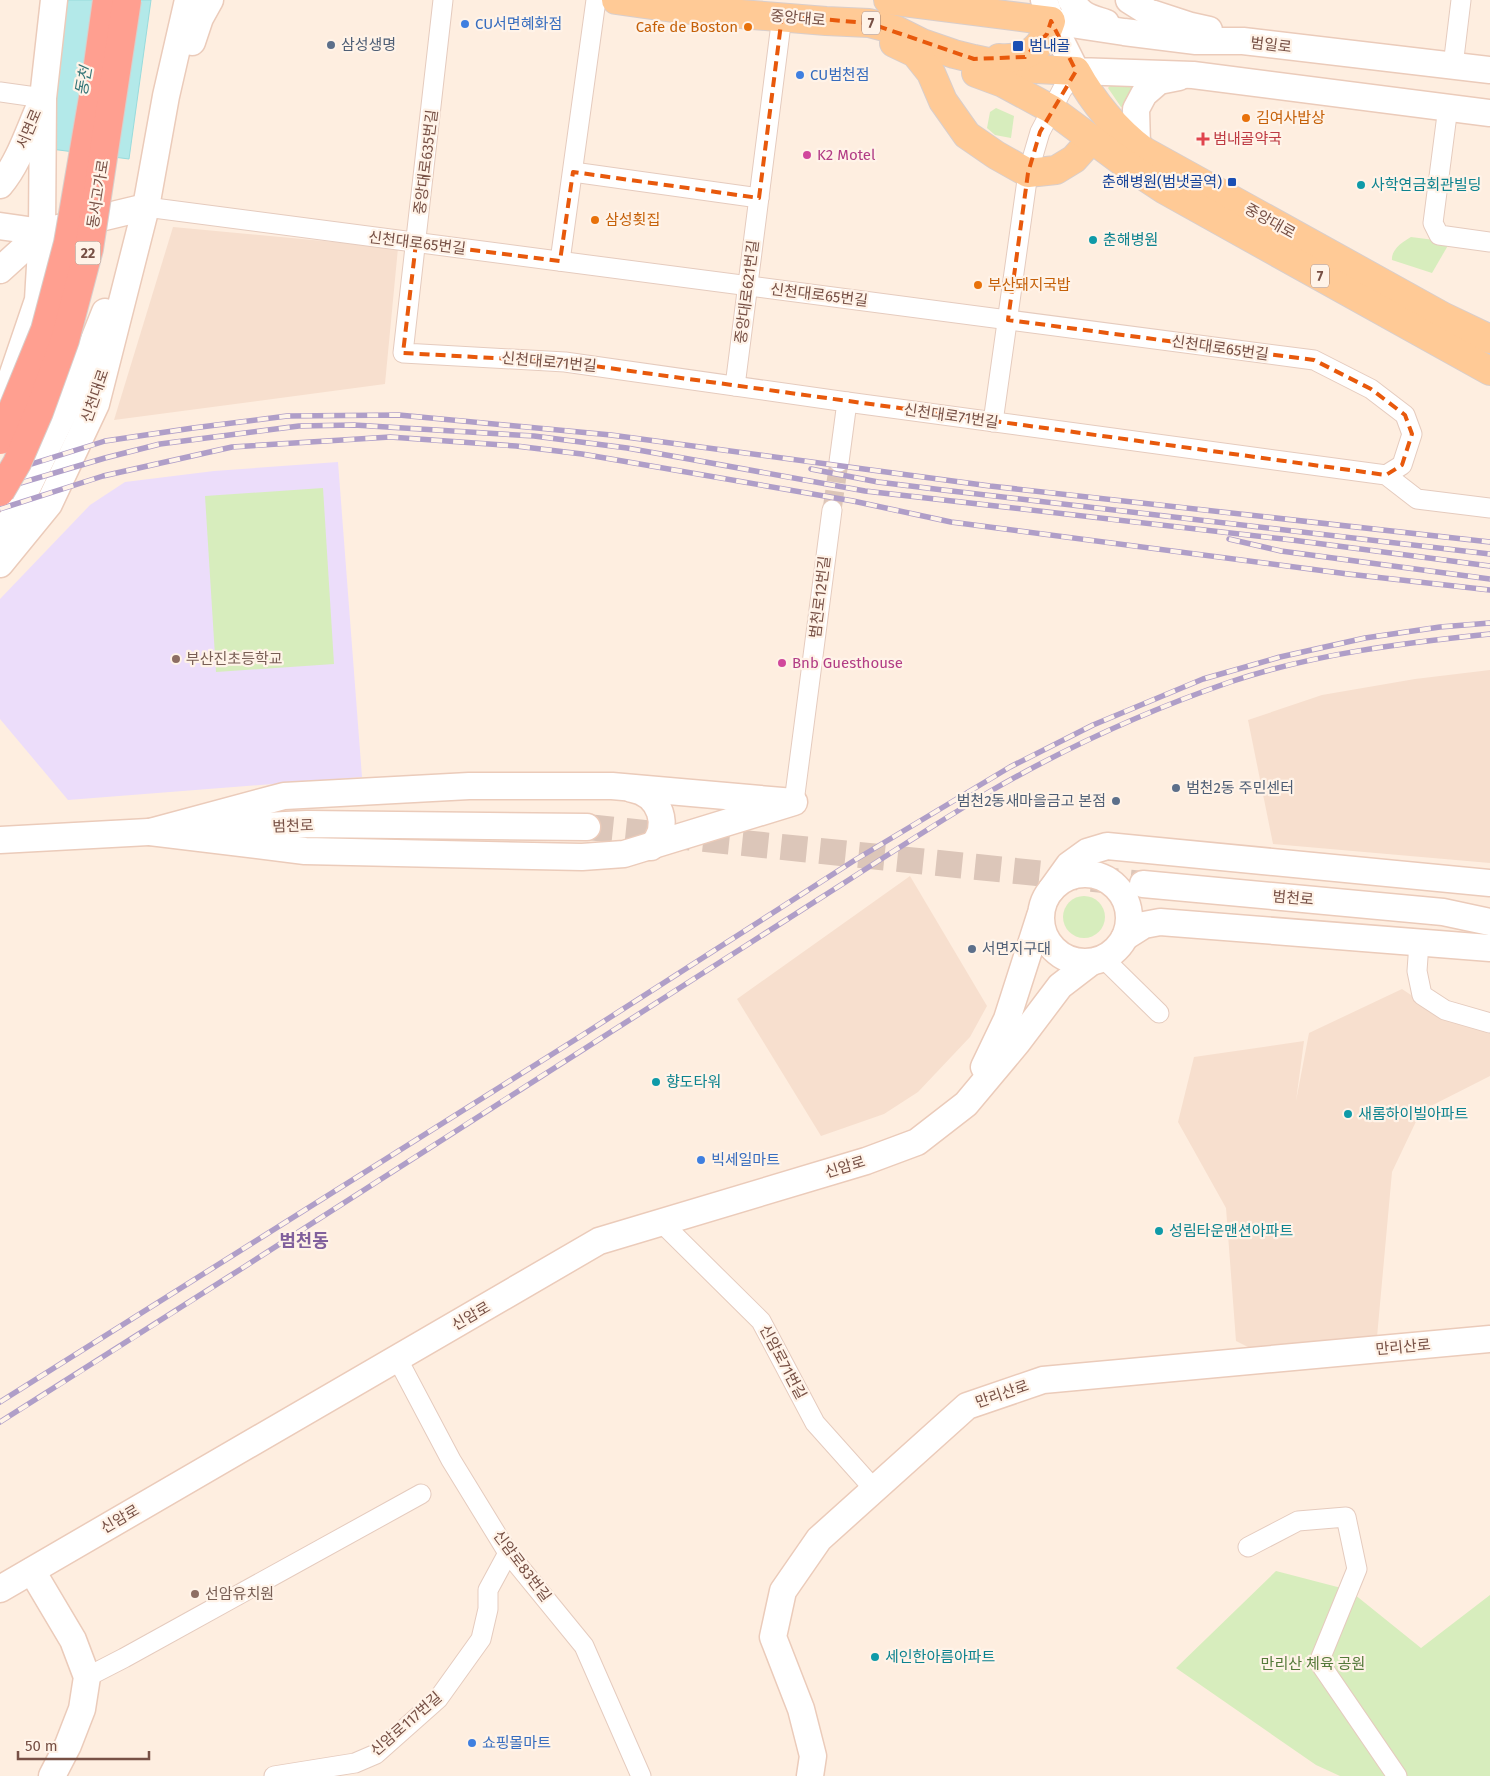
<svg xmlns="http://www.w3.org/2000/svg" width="1490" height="1776" font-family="'Fira Sans','Noto Sans KR',sans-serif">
	<rect width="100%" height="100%" fill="#feeee0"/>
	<!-- residential -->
	<g fill="#f7dfce">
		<path d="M 173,227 L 398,248 L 385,384 L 114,420 Z"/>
		<path d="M 1490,670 L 1490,863 L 1273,844 L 1248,720 L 1322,695 L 1415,679 Z"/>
		<path d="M 910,876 L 987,1006 L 970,1037 L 918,1092 L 884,1114 L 821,1136 L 737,999 Z"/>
		<path d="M 1402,989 L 1435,1011 L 1490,1028 L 1490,1076 L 1421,1111 L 1392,1172 L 1377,1337 L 1252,1349 L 1236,1341 L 1226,1208 L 1178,1122 L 1194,1057 L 1304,1041 L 1296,1101 L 1309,1033 Z"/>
	</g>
	<!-- education -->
	<path fill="#ecddfa" d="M 338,462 L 362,777 L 68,800 L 0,719 L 0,599 L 90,505 L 125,482 L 214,471 Z"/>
	<!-- green -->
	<g fill="#d7edbd">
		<path d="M 1113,82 L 1136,85 L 1127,106 L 1121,107 L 1108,88 Z"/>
		<path d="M 996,108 L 1014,116 L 1011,138 L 995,135 L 987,128 L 990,112 Z"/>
		<path d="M 1411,237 L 1450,242 L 1432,273 L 1392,260 C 1391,250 1402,242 1411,237 Z"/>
		<path d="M 323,488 L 334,664 L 216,672 L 205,496 Z"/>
		<circle cx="1084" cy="917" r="21"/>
		<path d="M 1276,1571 L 1349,1590 L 1421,1648 L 1490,1595 L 1490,1776 L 1340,1776 L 1316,1765 L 1176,1668 Z"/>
	</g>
	<!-- water -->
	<path fill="#b3e9e9" stroke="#98dbdc" d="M 68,0 L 151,0 L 129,159 L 43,148 Z"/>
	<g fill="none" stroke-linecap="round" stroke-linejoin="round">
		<!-- street-tunnel -->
		<path stroke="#dcc6b9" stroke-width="19" stroke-dasharray="19 9" stroke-linecap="butt" d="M 832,510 L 839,462"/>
		<!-- secondary-tunnel -->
		<path stroke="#dcc6b9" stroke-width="26" stroke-dasharray="26 13" stroke-linecap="butt" d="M 587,827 L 1143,884"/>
		<!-- street casing -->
		<g stroke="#e5cbbe" stroke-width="21">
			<g id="street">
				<path d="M 443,0 L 403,353 L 565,362 L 847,402 L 1386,475 L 1417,499 L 1490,508"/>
				<path d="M 1453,66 L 1461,0"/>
				<path d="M 0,92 L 43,98"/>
				<path d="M 1448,107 L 1433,223 L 1439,235 L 1490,242"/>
				<path d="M 573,172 L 759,198"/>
				<path d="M 146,207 L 1314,360 L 1371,389 L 1405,415 L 1412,434 L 1402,465 L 1386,475"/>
				<path d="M 560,261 L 596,0"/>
				<path d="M 735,386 L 782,16"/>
				<path d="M 993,422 L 1028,173 L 1040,132 L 1062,90 L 1076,71"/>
				<path d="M 839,462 L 847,402"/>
				<path d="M 794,802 L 832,510"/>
				<path d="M 1419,943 L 1417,971 L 1422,995 L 1445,1010 L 1490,1023"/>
				<path d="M 1104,959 L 1159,1013"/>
				<path d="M 661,1222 L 761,1321 L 815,1423 L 874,1489"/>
				<path d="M 397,1358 L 451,1460 L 508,1553 L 584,1646 L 641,1776"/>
				<path d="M 1248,1547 L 1298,1521 L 1346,1517 L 1357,1569 L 1319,1662 L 1397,1776"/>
				<path d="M 87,1677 L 124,1658 L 421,1494"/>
				<path d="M 274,1776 L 355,1763 L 376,1754 L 438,1699 L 481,1639 L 488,1609 L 488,1590 L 508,1553"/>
			</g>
		</g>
		<!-- secondary casing -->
		<g stroke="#ebcbba" stroke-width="29">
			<g id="secondary">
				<path d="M 1044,0 L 1051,21 L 1076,71 L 1193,75 L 1490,113"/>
				<path d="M 1071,0 C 1082,17 1089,17 1106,23"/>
				<path d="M 1129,0 L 1148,12 L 1191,26 L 1209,30"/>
				<path d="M 1051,21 L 1124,32 L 1196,41 L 1243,41 L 1490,70"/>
				<path d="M 192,42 L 200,18 L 210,0"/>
				<path d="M 1137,146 L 1136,109 L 1144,94 L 1159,81 L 1179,77"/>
				<path d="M 0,185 C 18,164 28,133 39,108"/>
				<path d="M 0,226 L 42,232 L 146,207"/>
				<path d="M 0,270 L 42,232"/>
				<path d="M 6,394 L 38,300 L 42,232 L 43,98 L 54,0"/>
				<path d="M 0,536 L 13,517 L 70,400 L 105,312"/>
				<path d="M 0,564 L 49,504 L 96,404 L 146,207 L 166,96 L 188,0"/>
				<path d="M 469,786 L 612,786 L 794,802 L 624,854 L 582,857 L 305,851 L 150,832 L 284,796 Z"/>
				<path d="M 632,789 C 660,794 672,827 651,847"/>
				<path d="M 225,828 L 307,824 L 587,827"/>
				<path d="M 0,840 L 167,831"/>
				<circle cx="1085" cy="918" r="44"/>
				<path d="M 1143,884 L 1443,912 L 1490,922"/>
				<path d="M 1051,890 L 1069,865 L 1087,852 L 1107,846 L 1490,883"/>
				<path d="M 1125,937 L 1144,925 L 1160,922 L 1490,948"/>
				<path d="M 984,1067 L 1007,1019 L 1040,916"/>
				<path d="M 32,1571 L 73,1640 L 87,1677 L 82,1709 L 68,1745 L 52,1776"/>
				<path d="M 0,1589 L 599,1241 L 866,1161 L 917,1142 L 966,1104 L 1017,1043 L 1060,986 L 1090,963"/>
				<path d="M 810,1776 L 813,1756 L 801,1709 L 773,1637 L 783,1591 L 819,1539 L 967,1406 L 1043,1380 L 1490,1339"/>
			</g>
		</g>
		<!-- primary casing -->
		<g stroke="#d9cecb" stroke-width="30">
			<g id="primary">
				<path d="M 616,0 L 680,9 L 826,21 L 869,23 L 896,30 L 922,43 L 954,54 L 974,59 L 1016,68 L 1076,71 C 1093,102 1115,129 1144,151 L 1444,317 L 1490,339"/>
				<path d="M 888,0 L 1051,21 C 1042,48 1029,60 999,58"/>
				<path d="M 894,43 L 915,53 L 931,73 L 943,101 L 967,135 L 996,155 L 1028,173 L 1056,170 L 1074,159 L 1091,140"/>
				<path d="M 976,73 L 1003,83 L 1051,109 L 1124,163 L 1165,190 L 1490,371"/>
			</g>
		</g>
		<!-- street -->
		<use href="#street" stroke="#fff" stroke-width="19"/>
		<!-- secondary -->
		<use href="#secondary" stroke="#fff" stroke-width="26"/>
		<!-- primary -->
		<use href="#primary" stroke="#ffca96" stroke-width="28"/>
		<!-- rail casing -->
		<g stroke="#af9ec8" stroke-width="5.5">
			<g id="rail">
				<path d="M 811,469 L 878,482 L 943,490 L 1490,554"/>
				<path d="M 0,474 L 105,441 L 193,428 L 287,416 L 399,415 L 611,435 L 990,486 L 1490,542"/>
				<path d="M 0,489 L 105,458 L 160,444 L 299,426 L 354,425 L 534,436 L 627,448 L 700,461 L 865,491 L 1292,540 L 1490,566"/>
				<path d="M 0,509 L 103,476 L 232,447 L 390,437 L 516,446 L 582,454 L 853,501 L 951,522 L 1348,574 L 1490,590"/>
				<path d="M 1229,539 L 1281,551 L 1490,579"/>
				<path d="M 0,1402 L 581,1036 L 855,860 L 1010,767 L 1093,725 L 1203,679 L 1280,657 L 1365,638 L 1440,627 L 1490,623"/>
				<path d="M 0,1422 C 215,1287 428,1148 642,1012 C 709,969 777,926 844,883 C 892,852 940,821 989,792 C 1065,748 1146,711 1230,682 C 1313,654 1403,643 1490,634"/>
			</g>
		</g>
		<!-- rail -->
		<use href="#rail" stroke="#fff3e8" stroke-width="4" stroke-dasharray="11" stroke-linecap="butt"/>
		<!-- highway-bridge casing -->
		<g stroke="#d9cecb" stroke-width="30" stroke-linecap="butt">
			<g id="highway-bridge">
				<path d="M 0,440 L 45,330 L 68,243 L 95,86 L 107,0"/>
				<path d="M 0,492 L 17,463 L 39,412 L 65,340 L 89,249 L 127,0"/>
			</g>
		</g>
		<!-- highway-bridge -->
		<use href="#highway-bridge" stroke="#ff9f90" stroke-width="28"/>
	</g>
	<!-- marked area -->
	<path fill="none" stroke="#e8590c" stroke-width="4" stroke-dasharray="10 6" stroke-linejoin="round" d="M 782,16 L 869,23 L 974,59 L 1025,57 L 1047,34 L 1051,21 L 1076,71 L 1040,132 L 1028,173 L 1008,320 L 1314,360 L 1371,389 L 1405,415 L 1412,434 L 1402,465 L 1386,475 L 565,362 L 403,353 L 416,243 L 560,261 L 573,172 L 759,198 Z"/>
	<!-- markers -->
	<g fill="#3f7fe0" stroke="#fff3e8" stroke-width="2">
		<circle cx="465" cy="24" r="5"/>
		<circle cx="800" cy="75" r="5"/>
		<circle cx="701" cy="1160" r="5"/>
		<circle cx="472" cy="1743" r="5"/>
	</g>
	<g fill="#e8710a" stroke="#fff3e8" stroke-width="2">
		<circle cx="748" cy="27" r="5"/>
		<circle cx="1246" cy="118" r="5"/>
		<circle cx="595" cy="220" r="5"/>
		<circle cx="978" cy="285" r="5"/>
	</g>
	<g fill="#5c6f8a" stroke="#fff3e8" stroke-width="2">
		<circle cx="331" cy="45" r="5"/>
		<circle cx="1176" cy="788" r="5"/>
		<circle cx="1116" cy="801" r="5"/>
		<circle cx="972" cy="949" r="5"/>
	</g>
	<g fill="#1a4fb4" stroke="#fff3e8" stroke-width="2">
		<rect x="1012" y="40" width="12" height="12" rx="2.5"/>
		<rect x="1227" y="177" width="10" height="10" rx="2.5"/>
	</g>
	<path fill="#e0444e" stroke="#fff3e8" stroke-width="2" d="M1200.5 131.5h5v5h5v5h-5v5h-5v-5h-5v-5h5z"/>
	<g fill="#d1479c" stroke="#fff3e8" stroke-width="2">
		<circle cx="807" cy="155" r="5"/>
		<circle cx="782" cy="663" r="5"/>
	</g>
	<g fill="#0f9aa8" stroke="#fff3e8" stroke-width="2">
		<circle cx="1361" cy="185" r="5"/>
		<circle cx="1093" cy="240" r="5"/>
		<circle cx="656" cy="1082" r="5"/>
		<circle cx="1348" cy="1114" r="5"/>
		<circle cx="1159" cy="1231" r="5"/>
		<circle cx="875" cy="1657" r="5"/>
	</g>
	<g fill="#8d6e63" stroke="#fff3e8" stroke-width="2">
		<circle cx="176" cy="659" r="5"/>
		<circle cx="195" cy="1594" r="5"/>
	</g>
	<g text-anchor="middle" stroke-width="4.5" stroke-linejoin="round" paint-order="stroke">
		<!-- shield labels -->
		<g fill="#fff3e8" stroke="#a08176" stroke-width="1">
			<rect x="862" y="11.5" width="18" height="23" rx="4"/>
			<rect x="75.5" y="241.5" width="25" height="23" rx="4"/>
			<rect x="1311" y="264.5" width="18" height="23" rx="4"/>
		</g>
		<g font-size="14" font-weight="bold" fill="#775045">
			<text x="871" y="28">7</text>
			<text x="88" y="258">22</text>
			<text x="1320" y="281">7</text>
		</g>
		<!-- street labels -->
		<g font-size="15" fill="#775045" stroke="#fff3e8">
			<text transform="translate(798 18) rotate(5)" y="5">중앙대로</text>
			<text transform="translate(1271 45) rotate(7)" y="5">범일로</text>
			<text transform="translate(29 129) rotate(-67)" y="5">서면로</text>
			<text transform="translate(426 162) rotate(-83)" y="5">중앙대로635번길</text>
			<text transform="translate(98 194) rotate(-81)" y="5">동서고가로</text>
			<text transform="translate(1270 221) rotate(29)" y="5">중앙대로</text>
			<text transform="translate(417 243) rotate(7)" y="5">신천대로65번길</text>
			<text transform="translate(747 292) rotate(-83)" y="5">중앙대로621번길</text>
			<text transform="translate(819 295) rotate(7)" y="5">신천대로65번길</text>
			<text transform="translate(1220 348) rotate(8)" y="5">신천대로65번길</text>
			<text transform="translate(549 362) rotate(5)" y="5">신천대로71번길</text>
			<text transform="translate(95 396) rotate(-71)" y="5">신천대로</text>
			<text transform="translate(951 416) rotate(8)" y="5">신천대로71번길</text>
			<text transform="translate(820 597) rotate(-83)" y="5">범천로12번길</text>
			<text transform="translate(293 826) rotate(-2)" y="5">범천로</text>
			<text transform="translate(1293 898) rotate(5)" y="5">범천로</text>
			<text transform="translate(845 1167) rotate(-17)" y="5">신암로</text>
			<text transform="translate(471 1316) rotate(-30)" y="5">신암로</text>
			<text transform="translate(1403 1347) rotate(-5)" y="5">만리산로</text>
			<text transform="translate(783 1362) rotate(62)" y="5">신암로71번길</text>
			<text transform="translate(1002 1394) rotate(-19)" y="5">만리산로</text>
			<text transform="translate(120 1519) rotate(-30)" y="5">신암로</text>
			<text transform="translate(522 1566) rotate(53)" y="5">신암로83번길</text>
			<text transform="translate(406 1724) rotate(-41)" y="5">신암로117번길</text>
		</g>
		<!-- shop labels -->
		<g font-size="15" fill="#366cbe" stroke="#fff3e8" text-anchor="start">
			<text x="475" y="29">CU서면혜화점</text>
			<text x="810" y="80">CU범천점</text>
			<text x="711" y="1165">빅세일마트</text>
			<text x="482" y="1748">쇼핑몰마트</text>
		</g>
		<!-- food labels -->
		<g font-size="15" fill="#c56008" stroke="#fff3e8" text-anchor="start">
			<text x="738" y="32" text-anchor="end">Cafe de Boston</text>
			<text x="1256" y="123">김여사밥상</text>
			<text x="605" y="225">삼성횟집</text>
			<text x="988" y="290">부산돼지국밥</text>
		</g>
		<!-- service labels -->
		<g font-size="15" fill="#4e5e75" stroke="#fff3e8" text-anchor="start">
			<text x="341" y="50">삼성생명</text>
			<text x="1186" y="793">범천2동 주민센터</text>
			<text x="1106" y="806" text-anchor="end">범천2동새마을금고 본점</text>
			<text x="982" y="954">서면지구대</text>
		</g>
		<!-- transit labels -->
		<g font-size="15" fill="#164399" stroke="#fff3e8" text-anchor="start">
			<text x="1029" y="51">범내골</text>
			<text x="1222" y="187" text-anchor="end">춘해병원(범냇골역)</text>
		</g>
		<!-- health labels -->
		<g font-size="15" fill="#be3a42" stroke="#fff3e8" text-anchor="start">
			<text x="1213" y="144">범내골약국</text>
		</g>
		<!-- hotel labels -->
		<g font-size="15" fill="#b23c85" stroke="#fff3e8" text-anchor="start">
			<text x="817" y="160">K2 Motel</text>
			<text x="792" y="668">Bnb Guesthouse</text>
		</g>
		<!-- culture labels -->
		<g font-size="15" fill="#0d838f" stroke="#fff3e8" text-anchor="start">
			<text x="1371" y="190">사학연금회관빌딩</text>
			<text x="1103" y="245">춘해병원</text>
			<text x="666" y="1087">향도타워</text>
			<text x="1358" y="1119">새롬하이빌아파트</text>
			<text x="1169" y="1236">성림타운맨션아파트</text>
			<text x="885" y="1662">세인한아름아파트</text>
		</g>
		<!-- education labels -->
		<g font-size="15" fill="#785e54" stroke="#fff3e8" text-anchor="start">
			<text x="186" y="664">부산진초등학교</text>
			<text x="205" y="1599">선암유치원</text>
		</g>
		<!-- park labels -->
		<g font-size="15" fill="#547939" stroke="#fff3e8">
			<text x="1313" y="1669">만리산 체육 공원</text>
		</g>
		<!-- water labels -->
		<g font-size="16" font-style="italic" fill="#357577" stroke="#fff3e8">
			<text transform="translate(83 81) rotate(-80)" y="6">동천</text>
		</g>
		<!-- quarter labels -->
		<g font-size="18" font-weight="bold" fill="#80609c" stroke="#fff3e8">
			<text x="304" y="1247">범천동</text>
		</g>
	</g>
	<!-- scale -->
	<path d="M18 1751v8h131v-8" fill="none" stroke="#775045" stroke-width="2.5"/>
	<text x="25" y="1751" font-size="15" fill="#775045" stroke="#fff3e8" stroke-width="4" paint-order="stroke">50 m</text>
</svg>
